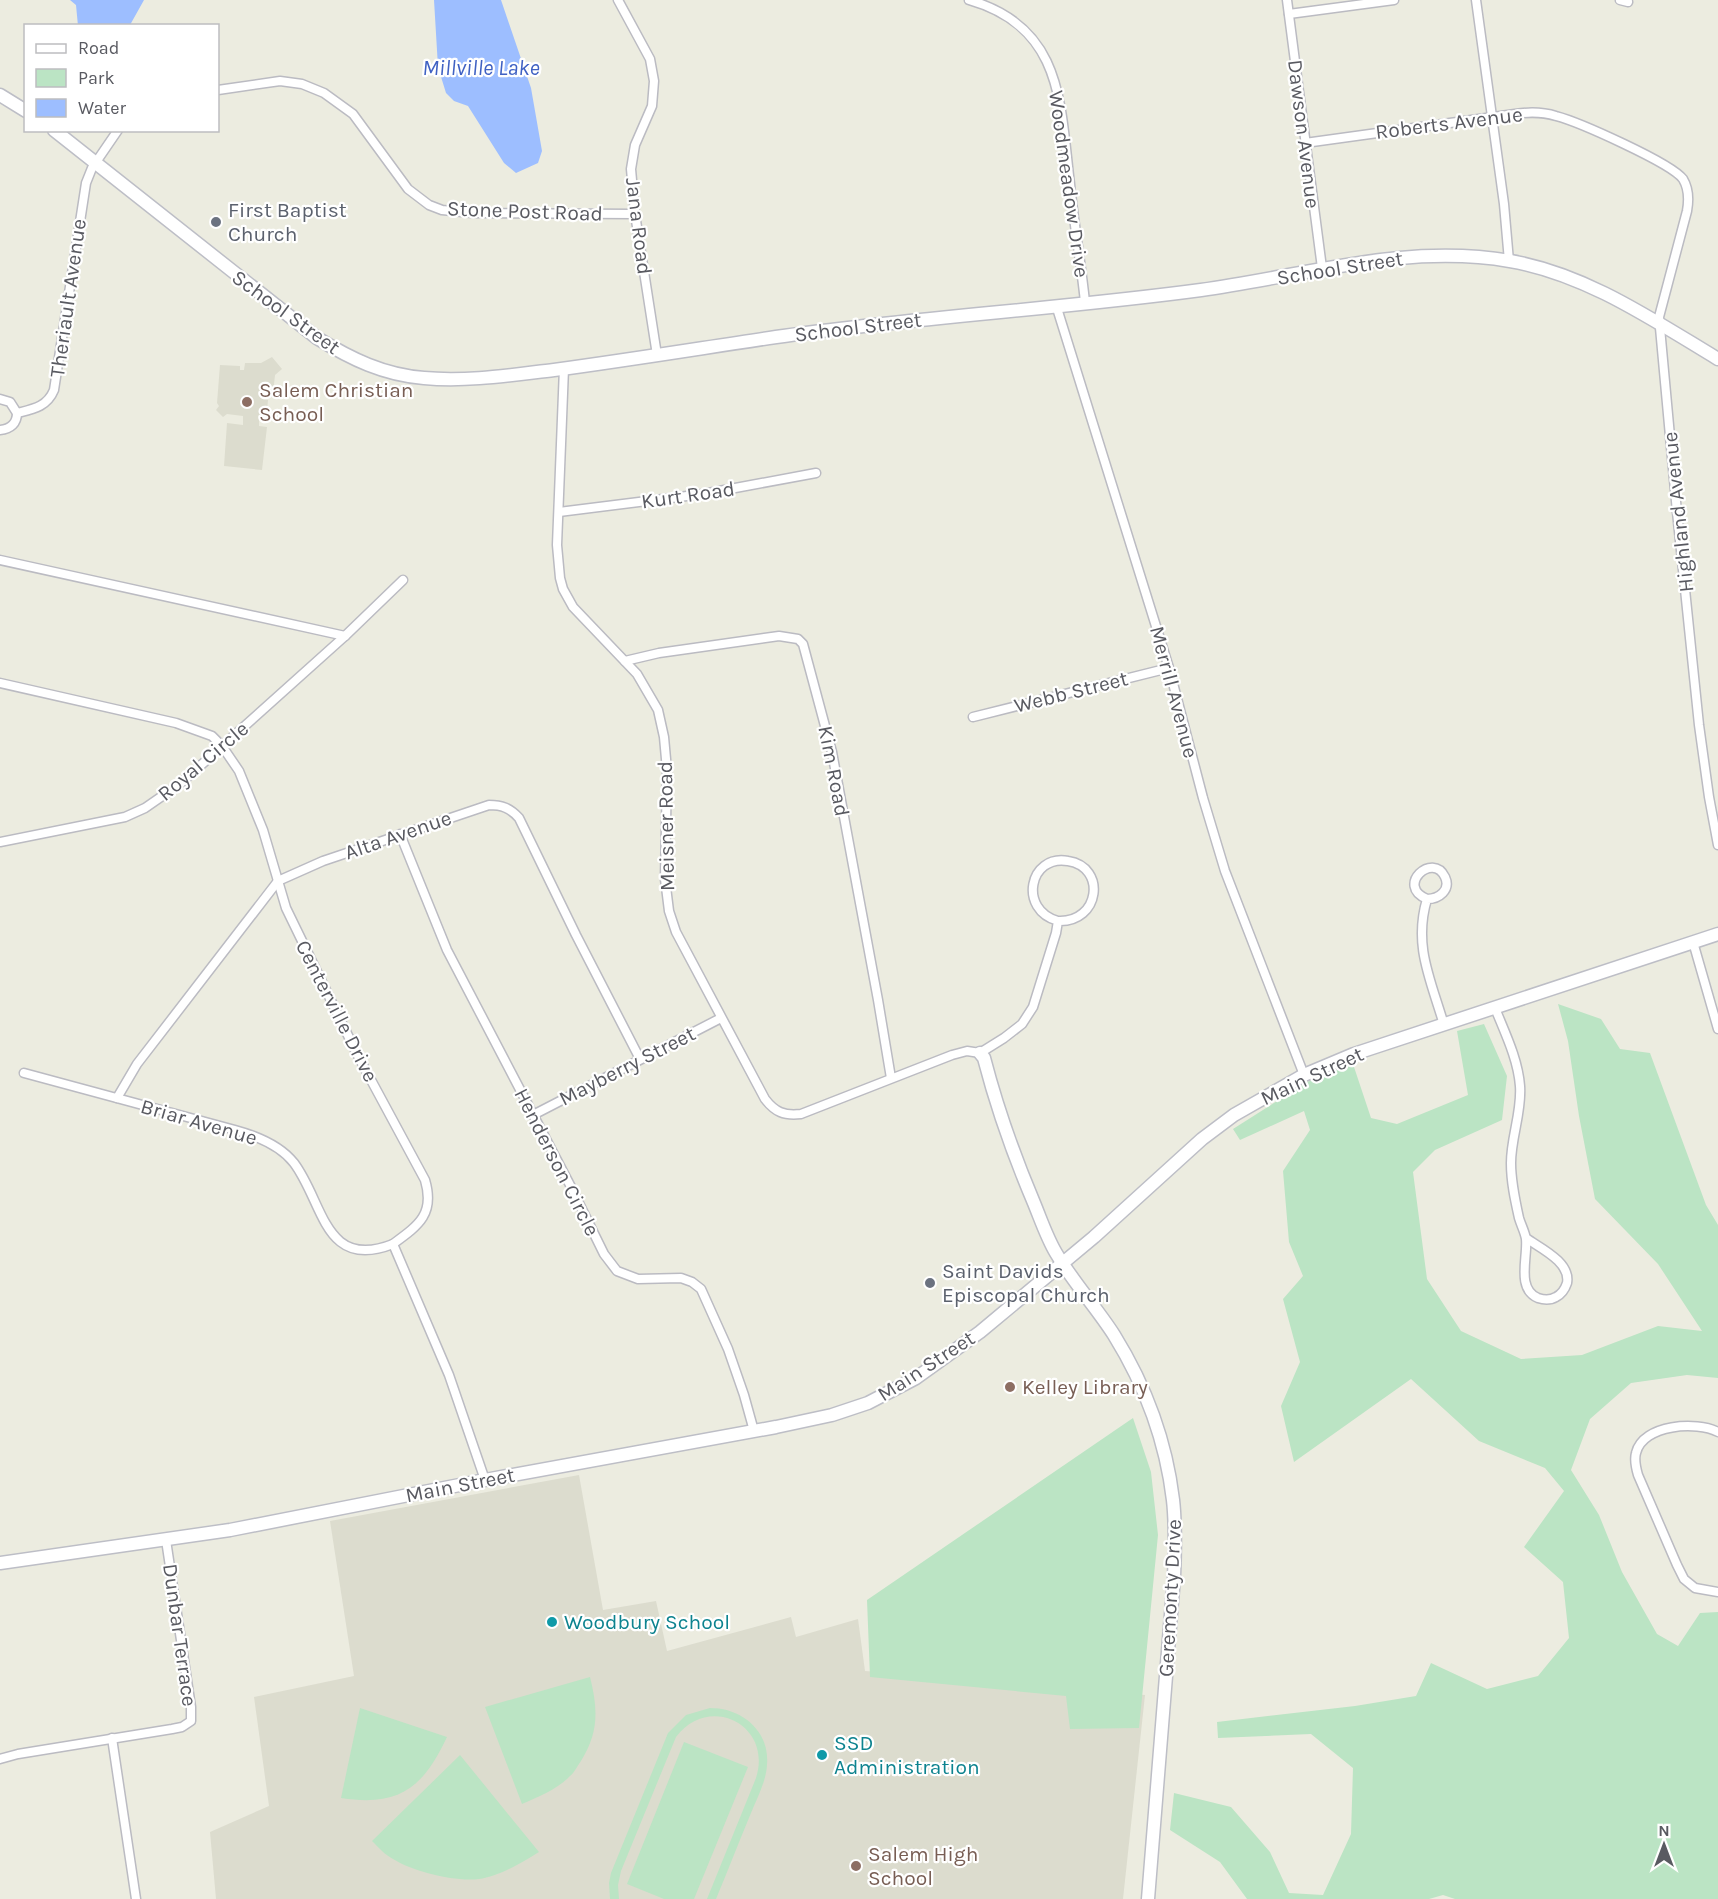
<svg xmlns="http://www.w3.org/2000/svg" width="1718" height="1899" font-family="Karla,sans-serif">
	<rect width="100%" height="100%" fill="#ecece0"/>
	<!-- education -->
	<g fill="#dcdcce">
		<path d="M 272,357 L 282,369 L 275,375 L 273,394 L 264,394 L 263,399 L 268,400 L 266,420 L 259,419 L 259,426 L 267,427 L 262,470 L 224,466 L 227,423 L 243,425 L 243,416 L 227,414 L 223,417 L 216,410 L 219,406 L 217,403 L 220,365 L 240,366 L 240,370 L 244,370 L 245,363 L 261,363 Z"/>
		<path d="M 579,1475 L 603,1610 L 656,1601 L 667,1651 L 791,1617 L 796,1637 L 858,1619 L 865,1671 L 1145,1695 L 1123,1899 L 216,1899 L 210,1832 L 269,1806 L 254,1697 L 354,1676 L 330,1521 Z"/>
	</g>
	<!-- green -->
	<g fill="#bbe4c4">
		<path d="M 1558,1004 L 1601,1019 L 1620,1049 L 1650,1053 L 1706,1205 L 1718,1225 L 1718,1378 L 1687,1375 L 1631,1383 L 1590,1419 L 1571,1470 L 1599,1515 L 1622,1572 L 1657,1634 L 1678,1646 L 1700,1613 L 1718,1612 L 1718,1899 L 1455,1899 L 1443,1895 L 1429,1899 L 1247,1899 L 1220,1862 L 1170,1830 L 1174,1793 L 1231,1807 L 1270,1852 L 1289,1893 L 1323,1895 L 1351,1834 L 1353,1768 L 1311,1734 L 1218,1738 L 1217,1722 L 1355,1706 L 1416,1696 L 1431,1663 L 1487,1689 L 1538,1676 L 1569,1638 L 1563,1582 L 1524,1547 L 1564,1491 L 1545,1468 L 1479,1441 L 1411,1379 L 1294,1462 L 1281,1406 L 1300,1362 L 1283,1299 L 1303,1276 L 1289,1242 L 1283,1171 L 1310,1130 L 1304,1111 L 1240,1140 L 1233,1129 L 1307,1082 L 1353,1064 L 1371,1118 L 1397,1124 L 1468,1095 L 1457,1031 L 1484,1024 L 1507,1076 L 1502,1120 L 1435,1150 L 1413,1172 L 1427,1279 L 1461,1331 L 1521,1359 L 1582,1355 L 1658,1326 L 1702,1331 L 1658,1264 L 1595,1199 L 1579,1116 L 1568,1041 Z"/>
		<path d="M 1133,1418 L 1151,1472 L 1158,1535 L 1139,1728 L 1070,1729 L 1066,1696 L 870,1677 L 867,1600 Z"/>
		<path d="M 590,1677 C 598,1709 599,1732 581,1761 C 577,1766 575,1772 570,1776 C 558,1789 538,1797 522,1804 L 485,1707 Z"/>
		<path d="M 360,1708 L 447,1737 C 423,1788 399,1807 341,1798 Z"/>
		<path d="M 710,1708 C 742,1708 770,1731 767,1765 C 766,1782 757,1798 751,1813 C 739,1842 728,1870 716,1899 L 707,1899 L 756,1778 C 773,1725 709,1693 676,1737 L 621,1871 L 618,1885 L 619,1899 L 610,1899 L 609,1883 L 611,1873 L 668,1733 L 686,1715 Z"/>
		<path d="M 684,1742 L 748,1767 L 694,1899 L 664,1899 L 627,1884 Z"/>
		<path d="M 460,1755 L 539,1852 C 523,1862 498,1877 479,1879 C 455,1882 414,1872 393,1859 C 385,1855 378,1847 372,1841 Z"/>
	</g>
	<!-- water -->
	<g fill="#9dbeff">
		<path d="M 70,0 L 144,0 L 130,25 L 78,26 L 76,5 Z"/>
		<path d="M 434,0 L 501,0 L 531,88 L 542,151 L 538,163 L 516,173 L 504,163 L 468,106 L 454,101 L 446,93 L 438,67 Z"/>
	</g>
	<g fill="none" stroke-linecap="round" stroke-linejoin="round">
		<!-- street casing -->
		<g stroke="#bbbbc2" stroke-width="11">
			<g id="street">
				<path d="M 618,0 L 650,59 L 654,81 L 652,106 L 635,145 L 631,169 L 635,214 L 657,355"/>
				<path d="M 969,0 C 1063,27 1060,103 1070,184 C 1074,224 1081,263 1085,302"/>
				<path d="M 1287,0 L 1322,268"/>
				<path d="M 1476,0 L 1504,204 L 1509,261"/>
				<path d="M 1620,0 L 1628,2"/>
				<path d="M 1289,14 L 1394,0"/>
				<path d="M 218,90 L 280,81 L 302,84 L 324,93 L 353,114 L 408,189 L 429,205 L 442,210 L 472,213 L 635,214"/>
				<path d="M 1305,143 L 1515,114 C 1528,112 1543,112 1556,116 C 1579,122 1671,163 1683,179 C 1689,189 1689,200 1687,211 L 1659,317 L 1677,512 L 1699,725 L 1709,797 L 1718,845"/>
				<path d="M 1056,305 L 1169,668 L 1203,798 L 1225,871 L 1304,1075"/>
				<path d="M 564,368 L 557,545 L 560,578 L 563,589 L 573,607 L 637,674 L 658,710 L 664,737 L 667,770 L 665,879 L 669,911 L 676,932 L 765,1099 C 775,1112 784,1116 801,1114 L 952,1055 L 967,1051 L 980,1053 L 1004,1038 L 1022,1024 L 1033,1007 L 1056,933 L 1058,921 C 1018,910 1029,854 1068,861 C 1107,867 1100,923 1058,921"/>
				<path d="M 0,399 L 10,402 L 17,413 C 17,423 11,429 0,430"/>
				<path d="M 17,413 C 33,409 47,407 54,390 L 86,183 L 92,168 L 118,130"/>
				<path d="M 559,512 L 703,494 L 816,473"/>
				<path d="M 0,560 L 345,636"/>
				<path d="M 625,661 L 659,653 L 779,636 L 798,639 L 803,644 L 832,752 L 878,1000 L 891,1078"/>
				<path d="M 0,683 L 176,723 L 212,736 L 222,746 L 239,771 L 263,830 L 286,908 L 357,1054 L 425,1180 C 435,1214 419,1225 393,1244 L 449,1375 L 485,1480"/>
				<path d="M 973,717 L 1169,668"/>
				<path d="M 400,834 L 447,950 L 570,1185 L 604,1254 L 617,1271 L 638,1279 L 681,1278 L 692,1282 L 701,1289 L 728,1349 L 744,1395 L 754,1431"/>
				<path d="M 0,842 L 125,817 L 145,808 L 181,783 L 345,636 L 403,580"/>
				<path d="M 1427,899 C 1395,886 1433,851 1445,877 C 1451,890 1439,899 1427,899 C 1413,946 1431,980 1444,1025"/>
				<path d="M 1693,942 L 1718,1029"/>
				<path d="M 1495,1008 C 1505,1033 1518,1059 1520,1086 C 1522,1112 1511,1137 1511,1163 C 1511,1182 1515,1200 1519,1218 C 1521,1225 1525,1232 1526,1239 C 1528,1257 1516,1289 1538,1298 C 1544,1300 1551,1300 1556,1297 C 1562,1294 1565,1289 1567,1283 C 1571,1262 1540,1248 1526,1238"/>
				<path d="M 24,1073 L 235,1130 C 257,1136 280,1145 294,1163 C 324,1203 324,1271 393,1244"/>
				<path d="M 117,1098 L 137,1064 L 278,881 L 323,861 L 489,805 C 502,805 510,808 519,818 L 576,935 L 640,1059"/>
				<path d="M 533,1115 L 721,1018"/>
				<path d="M 1718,1432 C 1697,1421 1643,1424 1636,1453 C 1634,1460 1636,1468 1638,1475 L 1677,1565 L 1684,1579 L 1695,1588 L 1718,1592"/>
				<path d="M 112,1738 L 136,1899"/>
				<path d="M 0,1759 L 18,1754 L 172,1729 L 182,1727 L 191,1721 L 191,1707 L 166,1540"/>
			</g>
		</g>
		<!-- secondary casing -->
		<g stroke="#bdbec6" stroke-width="15">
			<g id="secondary">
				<path d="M 0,95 L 26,111"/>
				<path d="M 54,130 L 317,338 C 351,359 384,375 424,378 C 467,382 511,375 554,370 C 628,360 702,348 776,337 C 917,317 1060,309 1201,290 C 1304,276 1405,243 1510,261 C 1586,274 1653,320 1718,359"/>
				<path d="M 980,1053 L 984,1058 C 997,1108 1014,1156 1034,1203 C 1041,1220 1047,1238 1056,1253 C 1073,1282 1096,1307 1114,1335 C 1145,1385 1166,1441 1173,1500 C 1176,1526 1175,1552 1174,1577 L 1148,1899"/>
				<path d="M 0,1563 L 230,1530 L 485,1480 L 776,1427 L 832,1415 L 868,1403 L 916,1378 L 980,1332 L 1094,1237 L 1202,1139 L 1234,1115 L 1304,1075 L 1354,1054 L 1718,934"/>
			</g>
		</g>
		<!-- street -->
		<use href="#street" stroke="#fff" stroke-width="8"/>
		<!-- secondary -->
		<use href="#secondary" stroke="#fff" stroke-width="12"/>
	</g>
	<!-- markers -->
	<g fill="#6b7280" stroke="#fff" stroke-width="2">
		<circle cx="216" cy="222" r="6"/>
		<circle cx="930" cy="1283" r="6"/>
	</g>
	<g fill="#8d6e63" stroke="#fff" stroke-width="2">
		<circle cx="247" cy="402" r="6"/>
		<circle cx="1010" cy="1387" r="6"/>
		<circle cx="856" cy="1866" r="6"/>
	</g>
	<g fill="#0f9aa8" stroke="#fff" stroke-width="2">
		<circle cx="552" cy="1622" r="6"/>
		<circle cx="822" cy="1755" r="6"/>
	</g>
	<g text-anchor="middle" stroke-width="4.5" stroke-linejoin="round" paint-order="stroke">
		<!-- street labels -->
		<g font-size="21" fill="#595a61" stroke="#fff">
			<text transform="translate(1449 123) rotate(-7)" y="7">Roberts Avenue</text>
			<text transform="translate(1304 134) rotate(83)" y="7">Dawson Avenue</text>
			<text transform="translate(1069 184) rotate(82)" y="7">Woodmeadow Drive</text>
			<text transform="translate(525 211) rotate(2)" y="7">Stone Post Road</text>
			<text transform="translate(639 226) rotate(83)" y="7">Jana Road</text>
			<text transform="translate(1340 268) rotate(-9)" y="7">School Street</text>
			<text transform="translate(68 298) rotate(-82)" y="7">Theriault Avenue</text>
			<text transform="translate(286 312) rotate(36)" y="7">School Street</text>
			<text transform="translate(858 327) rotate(-7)" y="7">School Street</text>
			<text transform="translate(688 495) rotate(-8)" y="7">Kurt Road</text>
			<text transform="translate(1678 512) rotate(-96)" y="7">Highland Avenue</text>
			<text transform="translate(1071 692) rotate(-14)" y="7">Webb Street</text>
			<text transform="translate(1174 692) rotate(75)" y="7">Merrill Avenue</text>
			<text transform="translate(203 761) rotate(-40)" y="7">Royal Circle</text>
			<text transform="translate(834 771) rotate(79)" y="7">Kim Road</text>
			<text transform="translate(666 826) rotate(-91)" y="7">Meisner Road</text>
			<text transform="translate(398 835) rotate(-19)" y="7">Alta Avenue</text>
			<text transform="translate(337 1011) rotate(63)" y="7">Centerville Drive</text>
			<text transform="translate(627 1066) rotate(-27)" y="7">Mayberry Street</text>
			<text transform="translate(1312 1076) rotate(-25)" y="7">Main Street</text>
			<text transform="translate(199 1122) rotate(16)" y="7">Briar Avenue</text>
			<text transform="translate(557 1162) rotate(63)" y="7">Henderson Circle</text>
			<text transform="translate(926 1366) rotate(-33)" y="7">Main Street</text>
			<text transform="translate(460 1485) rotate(-11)" y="7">Main Street</text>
			<text transform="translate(1170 1598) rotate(-87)" y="7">Geremonty Drive</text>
			<text transform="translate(180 1635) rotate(82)" y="7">Dunbar Terrace</text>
		</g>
		<!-- worship labels -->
		<g font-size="21" fill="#5b616d" stroke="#fff" text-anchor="start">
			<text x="228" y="217">First Baptist<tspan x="228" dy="24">Church</tspan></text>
			<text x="942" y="1278">Saint Davids<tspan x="942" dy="24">Episcopal Church</tspan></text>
		</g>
		<!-- education labels -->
		<g font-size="21" fill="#785e54" stroke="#fff" text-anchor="start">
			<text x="259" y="397">Salem Christian<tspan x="259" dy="24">School</tspan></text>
			<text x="1022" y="1394">Kelley Library</text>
			<text x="868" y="1861">Salem High<tspan x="868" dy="24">School</tspan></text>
		</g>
		<!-- culture labels -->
		<g font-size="21" fill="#0d838f" stroke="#fff" text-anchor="start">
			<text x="564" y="1629">Woodbury School</text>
			<text x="834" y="1750">SSD<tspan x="834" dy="24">Administration</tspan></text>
		</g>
		<!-- water labels -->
		<g font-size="22" font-style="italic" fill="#3f61c3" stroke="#fff">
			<text x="481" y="75">Millville Lake</text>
		</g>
	</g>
	<!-- legend -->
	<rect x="24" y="24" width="195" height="108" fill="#ffffff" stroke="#bdbdc0" stroke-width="1.5"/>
	<rect x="36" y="44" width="30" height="9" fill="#ffffff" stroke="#bdbdc0" stroke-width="1.5"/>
	<text x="78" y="54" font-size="18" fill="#595a61">Road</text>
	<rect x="36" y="69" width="30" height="18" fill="#bbe4c4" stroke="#bdbdc0" stroke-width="1.5"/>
	<text x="78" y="84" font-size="18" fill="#595a61">Park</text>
	<rect x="36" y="99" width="30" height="18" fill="#9dbeff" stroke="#bdbdc0" stroke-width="1.5"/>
	<text x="78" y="114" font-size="18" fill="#595a61">Water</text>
	<!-- north arrow -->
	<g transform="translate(1664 1845)" stroke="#ffffff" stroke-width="4.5" paint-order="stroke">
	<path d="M0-4.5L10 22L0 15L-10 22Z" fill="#595a61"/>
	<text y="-9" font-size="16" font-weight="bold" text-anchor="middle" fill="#595a61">N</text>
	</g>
</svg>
